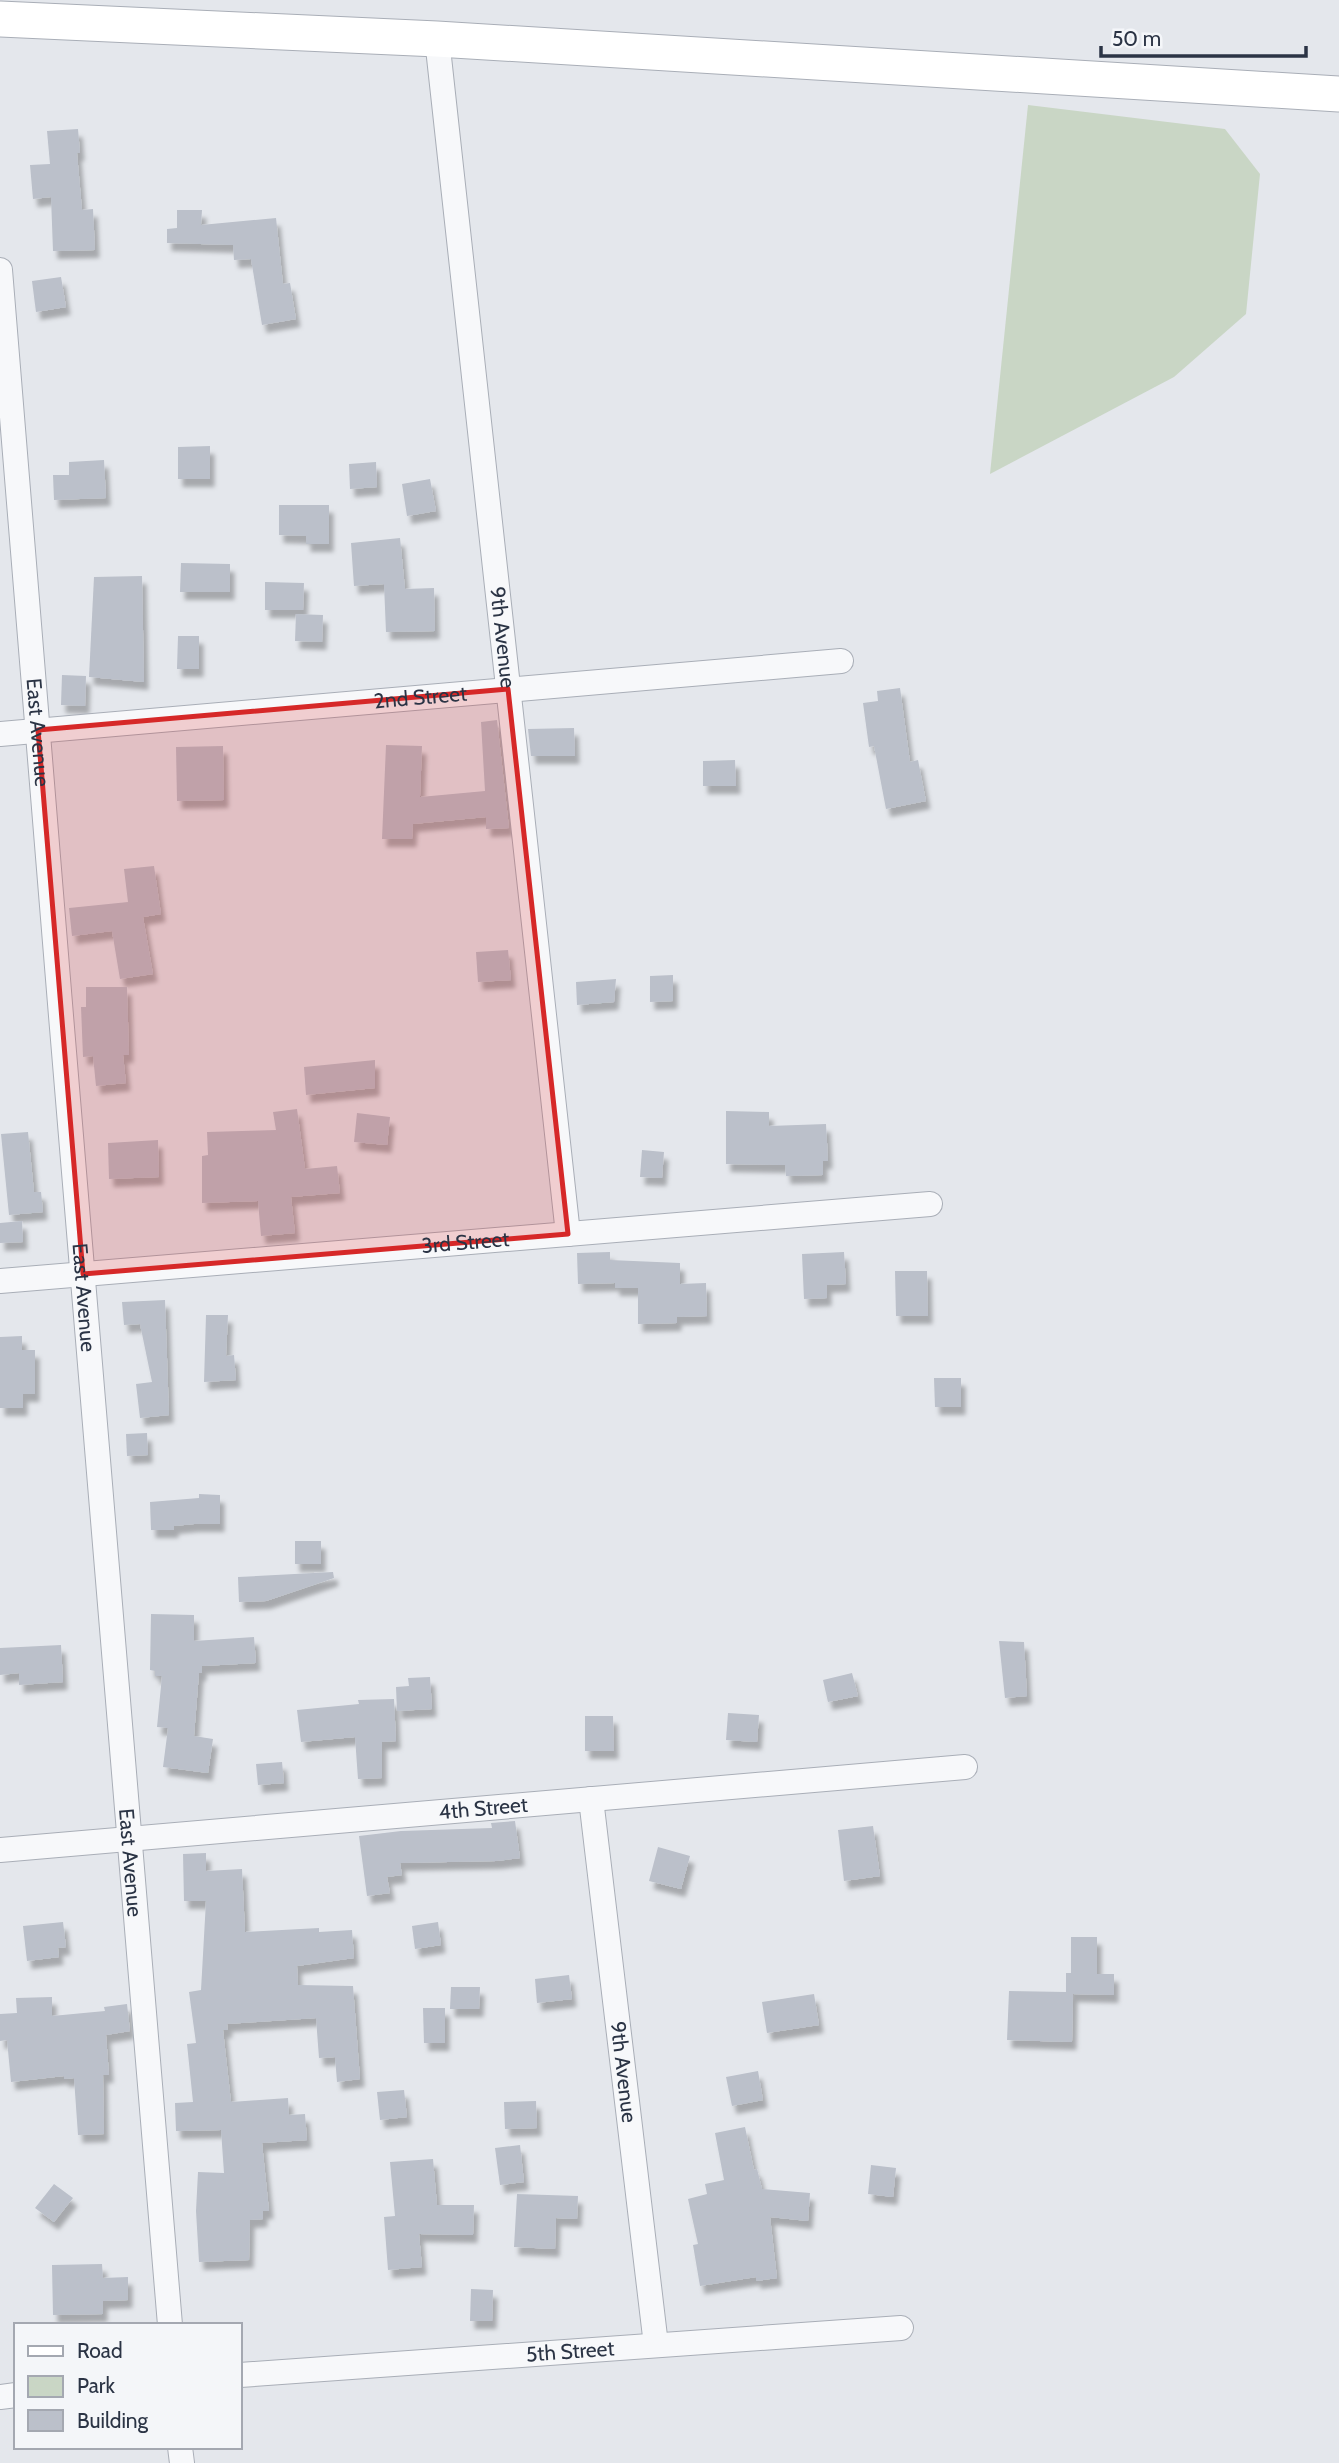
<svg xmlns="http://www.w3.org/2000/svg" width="1339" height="2463" font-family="Cabin,sans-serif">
	<defs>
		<filter id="shadow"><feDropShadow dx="4.5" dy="8" stdDeviation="2" flood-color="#0004"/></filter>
	</defs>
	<rect width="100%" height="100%" fill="#e4e7ec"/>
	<!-- green -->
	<path fill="#c9d6c5" d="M 1028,105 L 1225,129 L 1260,174 L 1246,314 L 1174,377 L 990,474 Z"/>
	<!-- building -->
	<g fill="#bbc0ca" filter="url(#shadow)">
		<path d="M 78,129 L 80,153 L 77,153 L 82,210 L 93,209 L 95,250 L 53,251 L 51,197 L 33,199 L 30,165 L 50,164 L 47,131 Z"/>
		<path d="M 177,210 L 202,210 L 201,225 L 276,218 L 283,284 L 290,283 L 296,319 L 262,325 L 251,259 L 234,260 L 233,245 L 167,243 L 167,229 L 177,228 Z"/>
		<path d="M 61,277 L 66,307 L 36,312 L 32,281 Z"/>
		<path d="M 210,446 L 210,479 L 178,479 L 178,447 Z"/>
		<path d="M 104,460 L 106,498 L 54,500 L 53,475 L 69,475 L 69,462 Z"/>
		<path d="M 376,462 L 377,487 L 350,489 L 349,464 Z"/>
		<path d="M 430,479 L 436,511 L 407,516 L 402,484 Z"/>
		<path d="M 279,505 L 329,505 L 329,544 L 306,544 L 306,536 L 279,535 Z"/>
		<path d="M 400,538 L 405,589 L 434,588 L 435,631 L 386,632 L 384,584 L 354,586 L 351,543 Z"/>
		<path d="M 181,563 L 230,564 L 230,592 L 180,592 Z"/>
		<path d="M 142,576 L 144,682 L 89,677 L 94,577 Z"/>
		<path d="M 265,582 L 304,583 L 303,610 L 265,610 Z"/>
		<path d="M 296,614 L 323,615 L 322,642 L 295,641 Z"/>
		<path d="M 178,636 L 199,636 L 199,669 L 177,669 Z"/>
		<path d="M 62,675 L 86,676 L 85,706 L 61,705 Z"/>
		<path d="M 900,688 L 910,762 L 918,760 L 926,801 L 886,809 L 874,746 L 869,747 L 863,703 L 878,701 L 877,691 Z"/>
		<path d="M 497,720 L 509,828 L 486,829 L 486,817 L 413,824 L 412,839 L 382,839 L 386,745 L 422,746 L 420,797 L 485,791 L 481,722 Z"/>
		<path d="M 574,728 L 575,756 L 531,756 L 528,729 Z"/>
		<path d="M 223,746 L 224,800 L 177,801 L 176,747 Z"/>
		<path d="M 735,760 L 736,786 L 703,786 L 703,761 Z"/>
		<path d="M 154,866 L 161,914 L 143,917 L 153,974 L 120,979 L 112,931 L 72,936 L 69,908 L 128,902 L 124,869 Z"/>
		<path d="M 508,950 L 511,980 L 478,982 L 476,952 Z"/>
		<path d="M 673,975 L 673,1001 L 650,1002 L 650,976 Z"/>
		<path d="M 616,979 L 614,1002 L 577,1005 L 576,982 Z"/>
		<path d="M 86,987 L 127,987 L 129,1055 L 123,1055 L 126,1083 L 96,1086 L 93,1056 L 83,1057 L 81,1007 L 86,1007 Z"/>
		<path d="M 375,1060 L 375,1088 L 306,1095 L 304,1067 Z"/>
		<path d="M 297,1109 L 305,1169 L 337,1166 L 340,1193 L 291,1197 L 295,1233 L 261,1236 L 258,1201 L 202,1203 L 202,1156 L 208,1155 L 207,1132 L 276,1130 L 273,1112 Z"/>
		<path d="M 726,1111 L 769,1112 L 769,1126 L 826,1124 L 828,1161 L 823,1161 L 823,1175 L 786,1176 L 785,1165 L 726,1164 Z"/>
		<path d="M 357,1113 L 390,1117 L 387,1145 L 354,1142 Z"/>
		<path d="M 28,1132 L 34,1192 L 41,1192 L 43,1212 L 9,1215 L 1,1134 Z"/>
		<path d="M 158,1140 L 159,1177 L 109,1179 L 108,1143 Z"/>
		<path d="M 642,1150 L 664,1152 L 662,1178 L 640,1177 Z"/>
		<path d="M 22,1221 L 23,1242 L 0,1243 L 0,1223 Z"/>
		<path d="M 610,1252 L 610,1260 L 680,1263 L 680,1284 L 706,1283 L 707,1316 L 677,1317 L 677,1323 L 638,1324 L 638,1288 L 615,1288 L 615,1283 L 578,1284 L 577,1253 Z"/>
		<path d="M 844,1252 L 846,1284 L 827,1285 L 827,1298 L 804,1299 L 802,1254 Z"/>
		<path d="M 895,1271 L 927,1271 L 928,1316 L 896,1316 Z"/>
		<path d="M 165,1300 L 169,1415 L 140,1418 L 136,1384 L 152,1382 L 140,1324 L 124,1325 L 122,1302 Z"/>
		<path d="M 206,1315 L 228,1315 L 226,1356 L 234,1355 L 236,1380 L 204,1382 Z"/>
		<path d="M 22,1336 L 22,1350 L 35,1350 L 35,1394 L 23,1394 L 23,1408 L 0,1408 L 0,1337 Z"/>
		<path d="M 934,1378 L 961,1378 L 961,1407 L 935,1407 Z"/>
		<path d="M 147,1433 L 148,1455 L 127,1456 L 126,1434 Z"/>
		<path d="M 199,1494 L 220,1495 L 220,1524 L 194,1524 L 174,1526 L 174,1530 L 151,1530 L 150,1502 L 199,1498 Z"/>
		<rect x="295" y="1541" width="26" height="23"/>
		<path d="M 333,1572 L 334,1578 L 266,1601 L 239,1602 L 238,1577 Z"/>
		<path d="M 151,1614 L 194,1615 L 194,1641 L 254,1637 L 256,1663 L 202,1666 L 202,1673 L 199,1673 L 194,1736 L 213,1739 L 208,1773 L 163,1767 L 168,1728 L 157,1727 L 162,1676 L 155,1676 L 155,1671 L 150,1670 Z"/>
		<path d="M 999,1641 L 1024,1642 L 1027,1696 L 1005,1698 Z"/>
		<path d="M 61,1645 L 63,1682 L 19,1685 L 19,1673 L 0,1675 L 0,1648 Z"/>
		<path d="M 852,1673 L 858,1696 L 828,1702 L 823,1680 Z"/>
		<path d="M 430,1677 L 432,1709 L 397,1711 L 396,1687 L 409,1686 L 408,1678 Z"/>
		<path d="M 394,1699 L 396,1741 L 382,1742 L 382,1778 L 358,1779 L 355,1737 L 301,1742 L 297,1710 L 359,1704 L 358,1700 Z"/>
		<path d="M 728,1713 L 759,1715 L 757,1742 L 726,1740 Z"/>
		<path d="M 585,1716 L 613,1716 L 614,1751 L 585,1751 Z"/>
		<path d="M 282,1762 L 284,1783 L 258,1785 L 256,1764 Z"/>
		<path d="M 515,1821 L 520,1858 L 496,1861 L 400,1863 L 402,1875 L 387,1877 L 390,1893 L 367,1896 L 359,1836 L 401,1831 L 492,1828 L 491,1823 Z"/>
		<path d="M 873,1826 L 880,1876 L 844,1881 L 838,1830 Z"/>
		<path d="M 658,1847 L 690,1856 L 681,1889 L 649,1881 Z"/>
		<path d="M 206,1853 L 206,1871 L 242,1869 L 245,1932 L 319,1928 L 319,1932 L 352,1930 L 354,1958 L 297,1966 L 298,1985 L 353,1986 L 360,2079 L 337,2082 L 335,2057 L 319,2058 L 316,2018 L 227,2024 L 228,2030 L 223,2030 L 231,2102 L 288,2098 L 289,2115 L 305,2114 L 307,2140 L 262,2143 L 269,2211 L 263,2211 L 263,2219 L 250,2220 L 249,2260 L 199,2262 L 196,2211 L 198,2172 L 224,2173 L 221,2130 L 176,2131 L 175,2103 L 193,2102 L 187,2044 L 196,2043 L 189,1992 L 201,1990 L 206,1901 L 184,1901 L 183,1854 Z"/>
		<path d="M 63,1922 L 66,1947 L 58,1948 L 59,1957 L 27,1961 L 23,1926 Z"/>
		<path d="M 438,1922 L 441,1945 L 415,1949 L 412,1926 Z"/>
		<path d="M 1071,1937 L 1097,1937 L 1097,1974 L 1114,1974 L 1114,1995 L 1073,1994 L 1072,2042 L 1007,2040 L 1009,1991 L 1066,1992 L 1066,1973 L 1071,1973 Z"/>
		<path d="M 569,1975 L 572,1999 L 537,2003 L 535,1979 Z"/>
		<path d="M 451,1987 L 480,1987 L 479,2009 L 450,2009 Z"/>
		<path d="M 814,1994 L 819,2025 L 767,2033 L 762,2002 Z"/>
		<path d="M 52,1997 L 52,2016 L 105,2011 L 104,2007 L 127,2004 L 130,2031 L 106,2035 L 109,2075 L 103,2075 L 104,2134 L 78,2135 L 74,2078 L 64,2079 L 64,2076 L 11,2082 L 7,2040 L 0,2041 L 0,2014 L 17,2013 L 16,1998 Z"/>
		<path d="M 423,2008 L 445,2008 L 445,2043 L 424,2043 Z"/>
		<path d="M 758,2071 L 763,2100 L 732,2106 L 726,2077 Z"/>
		<path d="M 404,2090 L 407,2117 L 380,2120 L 377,2092 Z"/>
		<path d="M 536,2101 L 537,2128 L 505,2129 L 504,2102 Z"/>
		<path d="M 745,2127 L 754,2170 L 757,2169 L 762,2189 L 810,2193 L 808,2221 L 770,2217 L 777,2278 L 756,2281 L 756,2277 L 700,2286 L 693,2245 L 698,2244 L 688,2199 L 707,2194 L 705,2184 L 724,2180 L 715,2133 Z"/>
		<path d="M 520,2145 L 524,2182 L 500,2185 L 495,2148 Z"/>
		<path d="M 433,2159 L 437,2205 L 474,2205 L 473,2235 L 419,2234 L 422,2267 L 388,2270 L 384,2217 L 395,2216 L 390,2162 Z"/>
		<path d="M 871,2165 L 896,2168 L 893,2197 L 868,2194 Z"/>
		<path d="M 54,2184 L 73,2198 L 54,2222 L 35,2208 Z"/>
		<path d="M 517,2194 L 578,2196 L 577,2219 L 556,2218 L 555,2249 L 514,2247 Z"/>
		<path d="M 102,2264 L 103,2278 L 128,2277 L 128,2300 L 103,2301 L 103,2314 L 53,2315 L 52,2265 Z"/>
		<path d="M 471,2289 L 493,2290 L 492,2321 L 470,2321 Z"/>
	</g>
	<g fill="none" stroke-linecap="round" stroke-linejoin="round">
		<!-- street casing -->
		<g stroke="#a9aeb7" stroke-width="26">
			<g id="street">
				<path id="s1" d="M 437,39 L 568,1234"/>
				<path id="s2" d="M 0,270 C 57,955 110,1640 170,2325"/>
				<path id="s3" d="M 0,734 L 841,661"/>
				<path id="s4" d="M 0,1281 L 930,1204"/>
				<path id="s5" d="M 591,1799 L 656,2345"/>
				<path id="s6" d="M 0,1850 L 965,1767"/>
				<path id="s7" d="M 240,2375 L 901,2328"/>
				<path d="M 0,2397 L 16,2395"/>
				<path d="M 180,2447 L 182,2463"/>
			</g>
		</g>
		<!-- secondary casing -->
		<g stroke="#a9aeb7" stroke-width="37">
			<path id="secondary" d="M 0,19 L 437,39 L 1339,94"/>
		</g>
		<!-- street -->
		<use href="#street" stroke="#f7f8fa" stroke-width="24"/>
		<!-- secondary -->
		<use href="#secondary" stroke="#fff" stroke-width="35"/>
	</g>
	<!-- marked area -->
	<path fill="#d62828" fill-opacity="0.2" stroke="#d62828" stroke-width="5" stroke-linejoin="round" d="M 508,689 L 568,1234 L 83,1274 L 38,730 Z"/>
	<g text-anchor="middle" stroke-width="6" stroke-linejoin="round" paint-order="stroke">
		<!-- street labels -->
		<g font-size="21" fill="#2b3445" stroke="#f4f6f9">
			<text dy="7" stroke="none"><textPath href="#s1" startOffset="602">9th Avenue</textPath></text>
			<text dy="7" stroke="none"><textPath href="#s3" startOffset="422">2nd Street</textPath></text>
			<text dy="7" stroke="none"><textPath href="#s2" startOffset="464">East Avenue</textPath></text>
			<text dy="7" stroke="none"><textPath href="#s4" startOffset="467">3rd Street</textPath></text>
			<text dy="7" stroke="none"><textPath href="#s2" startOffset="1031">East Avenue</textPath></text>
			<text dy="7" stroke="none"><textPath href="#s6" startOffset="485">4th Street</textPath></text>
			<text dy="7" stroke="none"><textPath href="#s2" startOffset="1598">East Avenue</textPath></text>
			<text dy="7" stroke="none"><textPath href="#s5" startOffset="275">9th Avenue</textPath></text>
			<text dy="7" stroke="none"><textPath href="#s7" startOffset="331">5th Street</textPath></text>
		</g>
	</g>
	<!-- legend -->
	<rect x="14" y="2323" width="228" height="126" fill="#f4f6f9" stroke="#a4a8b1" stroke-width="2"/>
	<rect x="28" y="2346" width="35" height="10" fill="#ffffff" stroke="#a4a8b1" stroke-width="2"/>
	<text x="77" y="2358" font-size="21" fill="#2b3445">Road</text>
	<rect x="28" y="2376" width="35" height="21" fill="#c9d6c5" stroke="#a4a8b1" stroke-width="2"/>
	<text x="77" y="2393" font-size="21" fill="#2b3445">Park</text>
	<rect x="28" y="2410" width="35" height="21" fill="#bbc0ca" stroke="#a4a8b1" stroke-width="2"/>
	<text x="77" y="2428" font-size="21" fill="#2b3445">Building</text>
	<!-- scale -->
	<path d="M1101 46v10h205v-10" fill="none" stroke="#2b3445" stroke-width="3.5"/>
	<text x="1112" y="46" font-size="21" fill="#2b3445" stroke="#f4f6f9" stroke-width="5" paint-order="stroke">50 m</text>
</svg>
